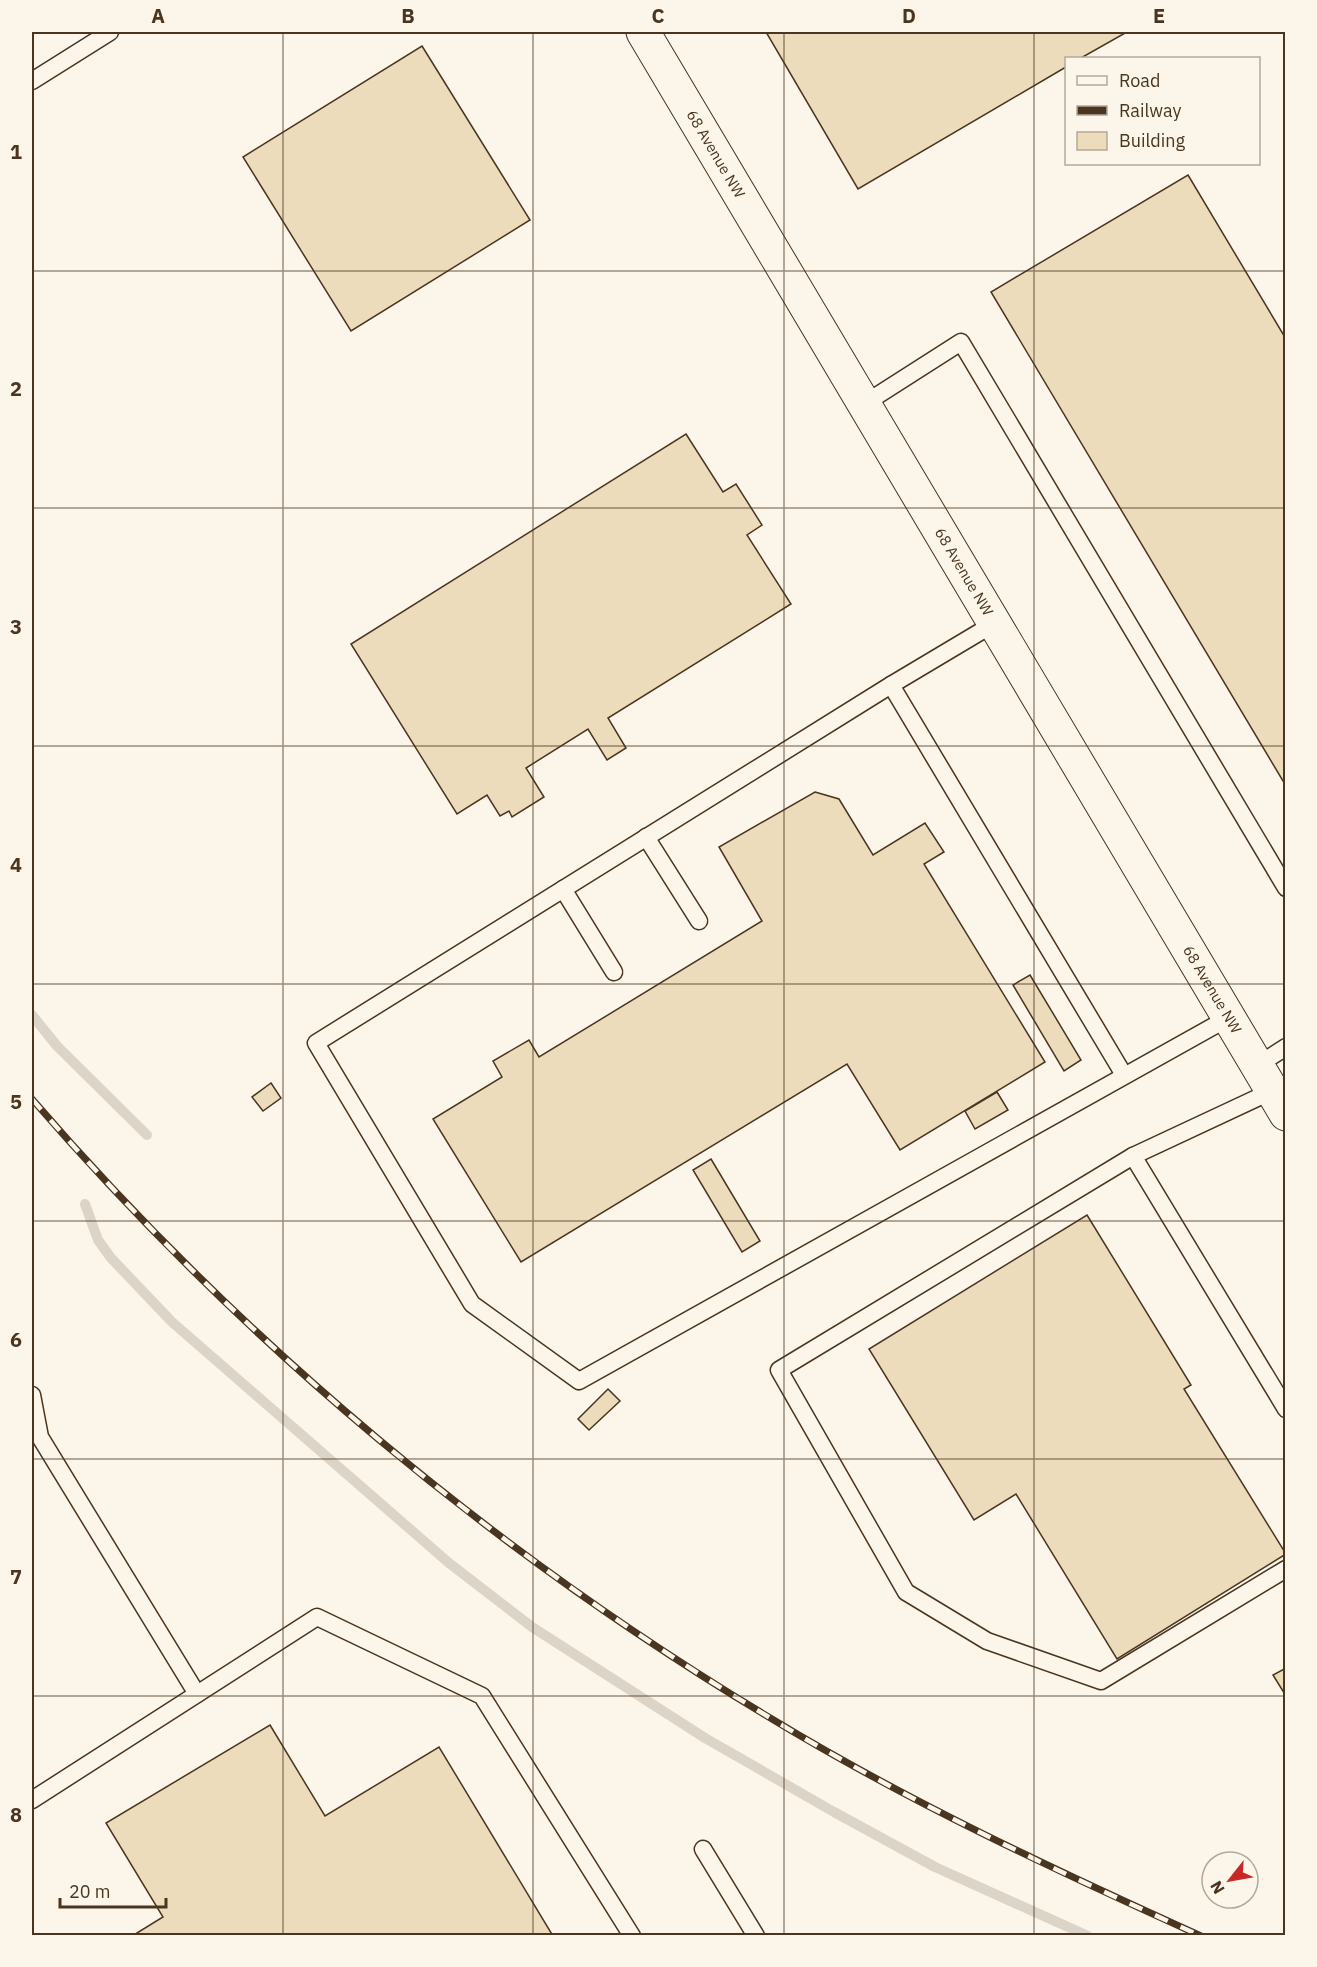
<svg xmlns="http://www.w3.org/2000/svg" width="1317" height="1967" font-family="'IBM Plex Sans',sans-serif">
	<rect width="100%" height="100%" fill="#fbf6e9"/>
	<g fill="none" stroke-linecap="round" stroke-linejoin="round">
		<!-- stream -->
		<g stroke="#dcd4c6" stroke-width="10">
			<path d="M 32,1015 L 57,1046 L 147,1135"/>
			<path d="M 85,1204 L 98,1240 L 111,1258 L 172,1322 L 449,1563 L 532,1627 L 705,1738 L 834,1812 L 935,1867 L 1088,1936"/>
		</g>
	</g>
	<!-- building -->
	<g fill="#ecdcbc" stroke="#4a3520" stroke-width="1.5">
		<path d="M 766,32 L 1127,32 L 1081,58 L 1066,58 L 1066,67 L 858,189 Z"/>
		<path d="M 422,46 L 530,220 L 351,331 L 243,157 Z"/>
		<path d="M 1188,175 L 1286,339 L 1286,786 L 991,292 Z"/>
		<path d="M 686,434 L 723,492 L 736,484 L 762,525 L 747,535 L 791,604 L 608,718 L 626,748 L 607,760 L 588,729 L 526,768 L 544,797 L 512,817 L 509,811 L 500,816 L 487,795 L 457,814 L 351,644 Z"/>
		<path d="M 815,792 L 839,799 L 873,855 L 925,823 L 944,852 L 924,864 L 1045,1062 L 900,1150 L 847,1064 L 521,1262 L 433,1119 L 502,1077 L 493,1061 L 529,1040 L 539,1057 L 762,921 L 719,847 Z"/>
		<path d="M 1030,975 L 1081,1060 L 1064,1071 L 1013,985 Z"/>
		<path d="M 271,1083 L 281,1098 L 263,1111 L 252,1097 Z"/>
		<path d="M 997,1092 L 1008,1110 L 975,1129 L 965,1111 Z"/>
		<path d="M 711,1159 L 760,1241 L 742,1252 L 693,1170 Z"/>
		<path d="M 1087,1215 L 1191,1385 L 1184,1389 L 1286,1554 L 1117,1659 L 1016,1494 L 974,1520 L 869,1349 Z"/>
		<path d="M 608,1389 L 620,1401 L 589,1430 L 578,1419 Z"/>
		<path d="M 1286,1668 L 1286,1696 L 1273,1675 Z"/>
		<path d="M 270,1725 L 325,1816 L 439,1747 L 553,1936 L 132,1936 L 163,1917 L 106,1823 Z"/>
	</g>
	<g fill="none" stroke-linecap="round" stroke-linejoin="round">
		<!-- service casing -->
		<g stroke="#4a3520" stroke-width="19">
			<g id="service">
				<path d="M 32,81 L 110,32"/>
				<path d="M 864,404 L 961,342 L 1286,888"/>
				<path d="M 995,623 L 891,685 L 316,1043 L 472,1304 L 579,1381 L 1230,1017"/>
				<path d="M 891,685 L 1124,1075"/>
				<path d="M 646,837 L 699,921"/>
				<path d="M 563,889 L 614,972"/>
				<path d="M 1258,1065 L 1286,1047"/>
				<path d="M 1133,1156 L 1272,1091"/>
				<path d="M 32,1395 L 40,1437 L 197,1694"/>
				<path d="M 1286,1409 L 1133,1156 L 779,1370 L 906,1592 L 987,1641 L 1101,1681 L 1286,1569"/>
				<path d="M 32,1800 L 317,1617 L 482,1696 L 632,1936"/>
				<path d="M 703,1849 L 756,1936"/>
			</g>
		</g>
		<!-- tertiary casing -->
		<g stroke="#4a3520" stroke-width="35">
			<g id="tertiary">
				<path id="s1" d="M 643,32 L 1286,1114"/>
			</g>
		</g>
		<!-- service -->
		<use href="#service" stroke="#fbf6e9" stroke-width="16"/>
		<!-- tertiary -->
		<use href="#tertiary" stroke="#fbf6e9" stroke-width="33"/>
		<!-- rail casing -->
		<g stroke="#4a3520" stroke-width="7">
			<path id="rail" d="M 32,1099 C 243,1343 495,1553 772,1719 C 909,1802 1055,1870 1201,1936"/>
		</g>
		<!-- rail -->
		<use href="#rail" stroke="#fbf6e9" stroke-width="4.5" stroke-dasharray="14" stroke-linecap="butt"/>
	</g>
	<!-- grid -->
	<path fill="none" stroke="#4a3520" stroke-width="1.5" stroke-opacity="0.55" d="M 283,32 L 283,1936M 533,32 L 533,1936M 784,32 L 784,1936M 1034,32 L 1034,1936M 32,271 L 1286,271M 32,508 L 1286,508M 32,746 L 1286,746M 32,984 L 1286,984M 32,1221 L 1286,1221M 32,1459 L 1286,1459M 32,1696 L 1286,1696"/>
	<g text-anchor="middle" stroke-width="4.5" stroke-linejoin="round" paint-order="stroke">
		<!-- street labels -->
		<g font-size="15" fill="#4a3520" stroke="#fbf6e9">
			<text dy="5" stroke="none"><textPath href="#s1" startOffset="142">68 Avenue NW</textPath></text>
			<text dy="5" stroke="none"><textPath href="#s1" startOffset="628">68 Avenue NW</textPath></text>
			<text dy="5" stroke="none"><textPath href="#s1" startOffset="1114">68 Avenue NW</textPath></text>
		</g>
	</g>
	<!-- border -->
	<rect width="1317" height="1967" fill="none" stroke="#fbf6e9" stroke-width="66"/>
	<!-- legend -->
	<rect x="1065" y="57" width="195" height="108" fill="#fbf6e9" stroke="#b4a999" stroke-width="1.5"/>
	<rect x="1077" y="76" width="30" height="9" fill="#fbf6e9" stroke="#b4a999" stroke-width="1.5"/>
	<text x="1119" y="87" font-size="18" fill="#4a3520">Road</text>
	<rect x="1077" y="106" width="30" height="9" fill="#4a3520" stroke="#b4a999" stroke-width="1.5"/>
	<text x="1119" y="117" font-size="18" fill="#4a3520">Railway</text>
	<rect x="1077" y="132" width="30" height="18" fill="#ecdcbc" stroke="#b4a999" stroke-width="1.5"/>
	<text x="1119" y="147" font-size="18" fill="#4a3520">Building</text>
	<!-- north arrow -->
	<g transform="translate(1230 1880) rotate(239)"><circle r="28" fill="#fbf6e9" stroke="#b4a999" stroke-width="1.5"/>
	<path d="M0-4.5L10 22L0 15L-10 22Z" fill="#c62828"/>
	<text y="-9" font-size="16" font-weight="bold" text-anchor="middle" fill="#4a3520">N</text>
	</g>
	<!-- scale -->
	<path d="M60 1898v9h106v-9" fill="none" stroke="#4a3520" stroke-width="3"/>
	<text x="69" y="1898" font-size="18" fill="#4a3520" stroke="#fbf6e9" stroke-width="4.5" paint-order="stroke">20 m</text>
	<rect x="33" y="33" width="1251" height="1901" fill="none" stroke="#4a3520" stroke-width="2"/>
	<g font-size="20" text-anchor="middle" font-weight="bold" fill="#4a3520">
		<text x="158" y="23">A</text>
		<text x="408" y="23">B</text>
		<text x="658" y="23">C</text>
		<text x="909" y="23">D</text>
		<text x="1159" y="23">E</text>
		<text x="16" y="159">1</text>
		<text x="16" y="396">2</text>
		<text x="16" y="634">3</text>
		<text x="16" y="872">4</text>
		<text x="16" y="1109">5</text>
		<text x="16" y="1347">6</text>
		<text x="16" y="1584">7</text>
		<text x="16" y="1822">8</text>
	</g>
</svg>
